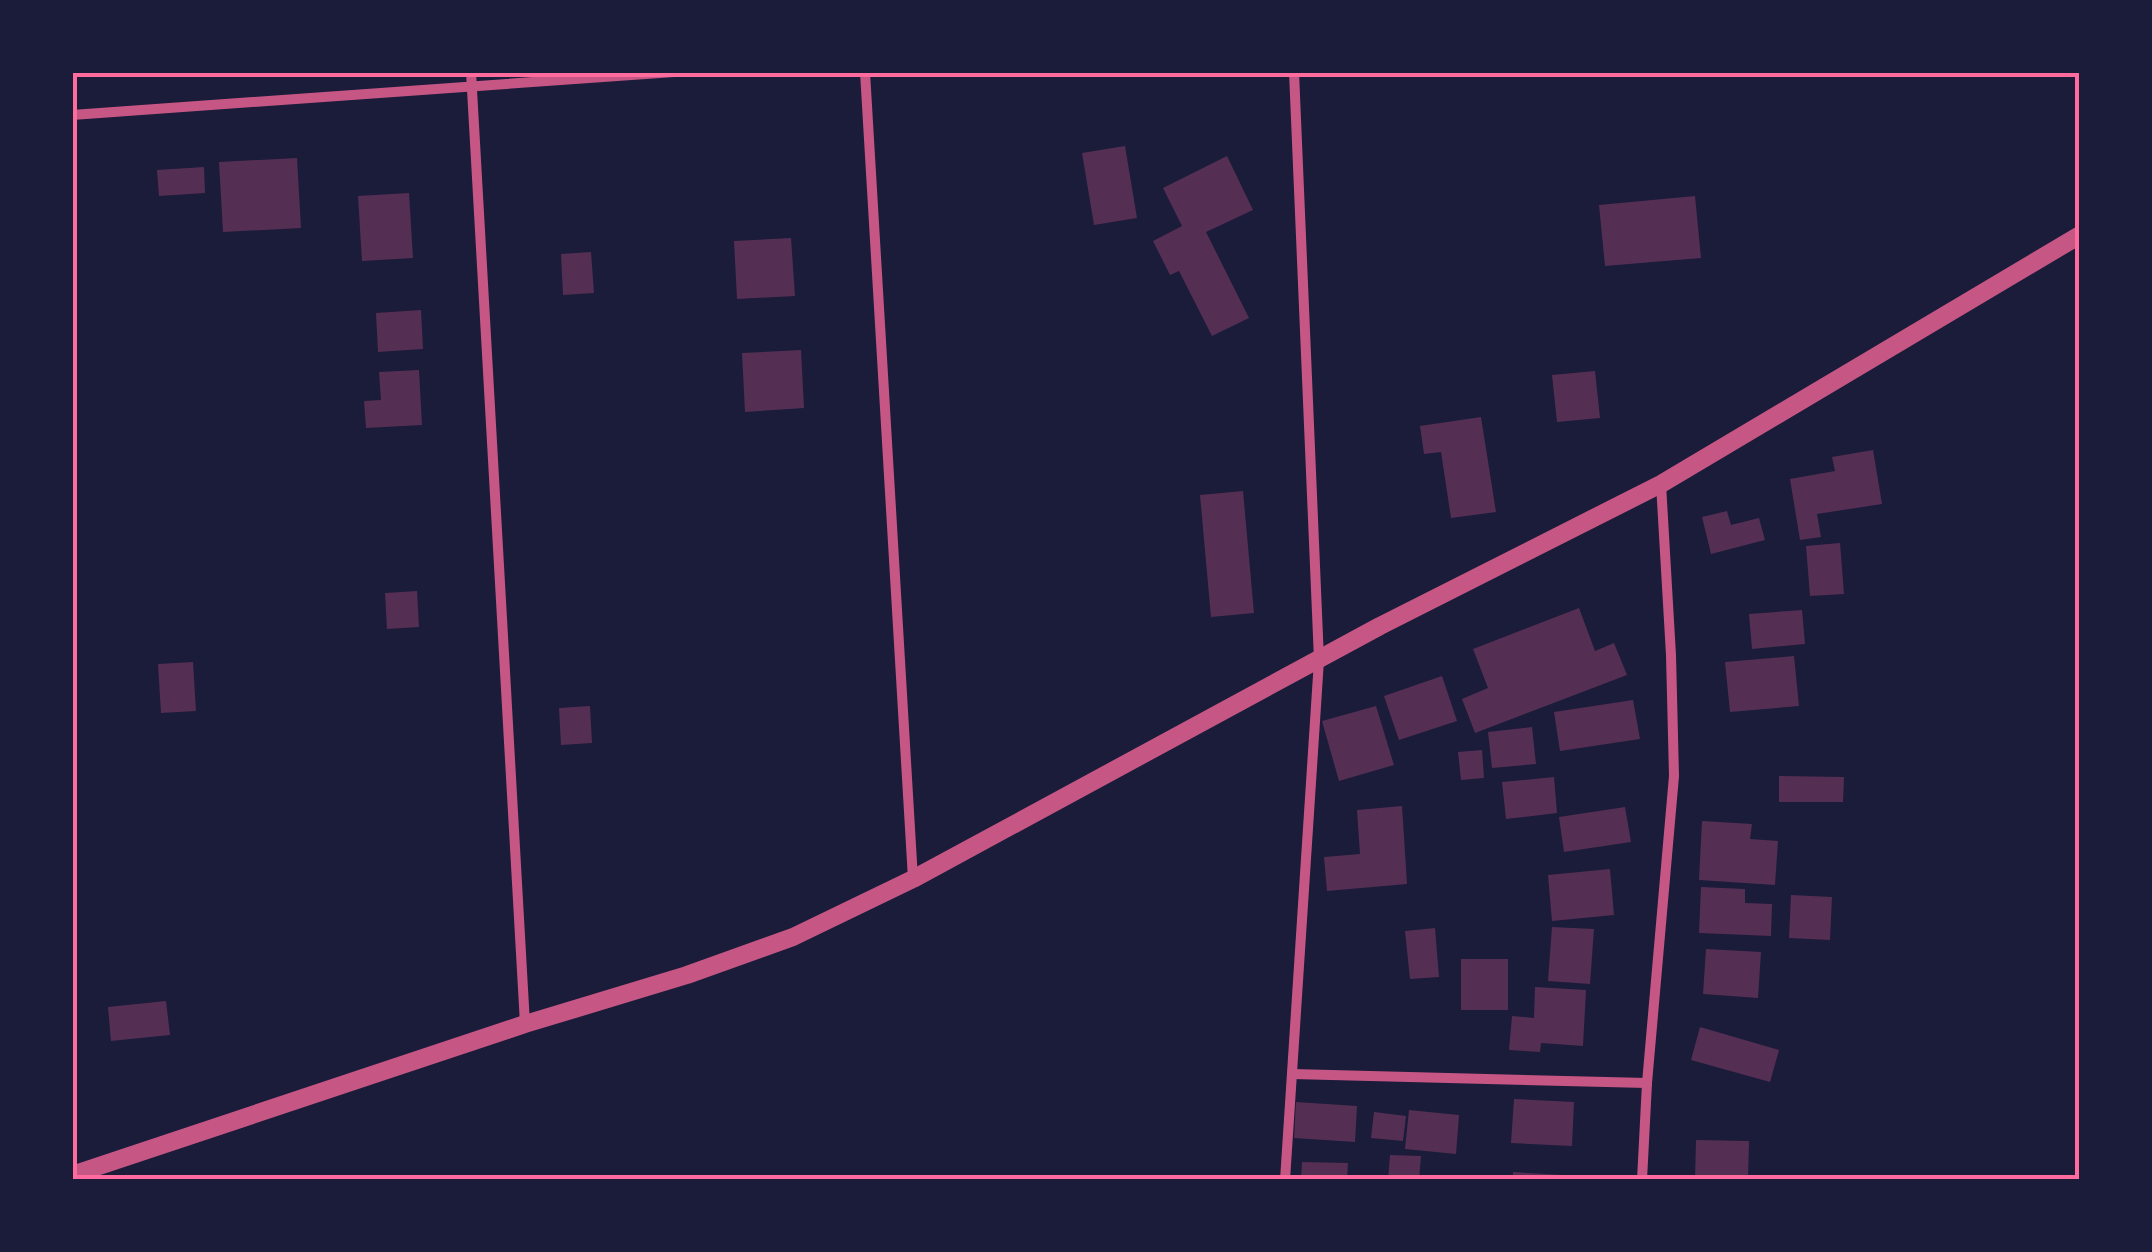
<svg xmlns="http://www.w3.org/2000/svg" width="2152" height="1252" font-family="Cabin,sans-serif">
	<rect width="100%" height="100%" fill="#1b1b3a"/>
	<!-- building -->
	<g fill="#542f53">
		<path d="M 1125,146 L 1137,218 L 1094,225 L 1082,153 Z"/>
		<path d="M 1227,156 L 1253,210 L 1206,232 L 1249,318 L 1212,336 L 1179,271 L 1170,275 L 1153,241 L 1182,226 L 1163,188 Z"/>
		<path d="M 297,158 L 301,228 L 223,232 L 219,162 Z"/>
		<path d="M 204,167 L 205,193 L 159,196 L 157,170 Z"/>
		<path d="M 409,193 L 413,258 L 362,261 L 358,196 Z"/>
		<path d="M 1695,196 L 1701,258 L 1605,266 L 1599,205 Z"/>
		<path d="M 791,238 L 795,296 L 737,299 L 734,241 Z"/>
		<path d="M 591,252 L 594,293 L 563,295 L 561,254 Z"/>
		<path d="M 421,310 L 423,349 L 378,352 L 376,313 Z"/>
		<path d="M 801,350 L 804,408 L 745,412 L 742,353 Z"/>
		<path d="M 419,370 L 422,425 L 366,428 L 364,401 L 381,400 L 379,372 Z"/>
		<path d="M 1595,371 L 1600,418 L 1557,422 L 1552,375 Z"/>
		<path d="M 1481,417 L 1496,512 L 1451,518 L 1441,452 L 1424,454 L 1420,426 Z"/>
		<path d="M 1873,450 L 1882,504 L 1817,514 L 1821,537 L 1800,540 L 1790,479 L 1835,471 L 1832,457 Z"/>
		<path d="M 1243,491 L 1254,613 L 1211,617 L 1200,495 Z"/>
		<path d="M 1727,511 L 1731,525 L 1759,518 L 1765,540 L 1711,554 L 1702,517 Z"/>
		<path d="M 1840,543 L 1844,594 L 1810,596 L 1806,546 Z"/>
		<path d="M 417,591 L 419,627 L 387,629 L 385,593 Z"/>
		<path d="M 1579,608 L 1595,651 L 1614,643 L 1627,675 L 1475,733 L 1462,699 L 1488,688 L 1473,649 Z"/>
		<path d="M 1802,610 L 1805,644 L 1752,649 L 1749,614 Z"/>
		<path d="M 1794,656 L 1799,706 L 1730,712 L 1725,662 Z"/>
		<path d="M 193,662 L 196,711 L 161,713 L 158,664 Z"/>
		<path d="M 1442,676 L 1457,721 L 1399,740 L 1384,696 Z"/>
		<path d="M 1633,700 L 1640,739 L 1560,751 L 1554,712 Z"/>
		<path d="M 590,706 L 592,743 L 561,745 L 559,708 Z"/>
		<path d="M 1376,706 L 1394,765 L 1339,781 L 1322,721 Z"/>
		<path d="M 1532,727 L 1536,764 L 1492,768 L 1488,732 Z"/>
		<path d="M 1482,750 L 1484,778 L 1461,780 L 1458,752 Z"/>
		<path d="M 1779,776 L 1844,777 L 1843,802 L 1779,802 Z"/>
		<path d="M 1554,777 L 1557,813 L 1506,819 L 1502,782 Z"/>
		<path d="M 1402,806 L 1407,884 L 1327,891 L 1324,857 L 1360,854 L 1357,810 Z"/>
		<path d="M 1625,807 L 1631,842 L 1564,852 L 1559,817 Z"/>
		<path d="M 1702,821 L 1752,824 L 1750,839 L 1778,841 L 1775,885 L 1699,880 Z"/>
		<path d="M 1610,869 L 1614,915 L 1552,921 L 1548,875 Z"/>
		<path d="M 1701,887 L 1745,889 L 1745,903 L 1772,904 L 1771,936 L 1699,933 Z"/>
		<path d="M 1791,895 L 1832,897 L 1830,940 L 1789,938 Z"/>
		<path d="M 1552,927 L 1594,929 L 1590,984 L 1548,981 Z"/>
		<path d="M 1435,928 L 1439,977 L 1410,979 L 1405,931 Z"/>
		<path d="M 1706,949 L 1761,952 L 1758,998 L 1703,994 Z"/>
		<rect x="1461" y="959" width="47" height="51"/>
		<path d="M 1535,987 L 1586,990 L 1583,1046 L 1541,1043 L 1540,1052 L 1509,1050 L 1512,1016 L 1534,1018 Z"/>
		<path d="M 166,1001 L 170,1035 L 111,1041 L 108,1007 Z"/>
		<path d="M 1700,1027 L 1779,1050 L 1770,1082 L 1691,1060 Z"/>
		<path d="M 1514,1099 L 1574,1102 L 1572,1146 L 1511,1143 Z"/>
		<path d="M 1296,1102 L 1357,1106 L 1355,1142 L 1294,1138 Z"/>
		<path d="M 1409,1110 L 1459,1115 L 1456,1154 L 1405,1149 Z"/>
		<path d="M 1374,1112 L 1406,1116 L 1403,1141 L 1371,1138 Z"/>
		<path d="M 1696,1140 L 1749,1141 L 1748,1180 L 1695,1180 Z"/>
		<path d="M 1390,1155 L 1421,1156 L 1419,1180 L 1388,1180 Z"/>
		<path d="M 1302,1162 L 1348,1163 L 1347,1180 L 1301,1180 Z"/>
		<path d="M 1513,1172 L 1563,1175 L 1563,1180 L 1513,1180 Z"/>
	</g>
	<g fill="none" stroke-linecap="round" stroke-linejoin="round">
		<!-- minor -->
		<g stroke="#c65784" stroke-width="10">
			<path d="M 471,72 L 525,1024"/>
			<path d="M 865,72 L 913,879"/>
			<path d="M 72,115 L 674,72"/>
			<path d="M 1292,1074 L 1647,1083"/>
			<path d="M 1285,1180 L 1319,660 L 1294,72"/>
			<path d="M 1642,1180 L 1647,1083 L 1674,776 L 1671,655 L 1661,484"/>
		</g>
		<!-- tertiary -->
		<path stroke="#c65784" stroke-width="18" d="M 72,1175 L 525,1024 L 687,975 L 793,937 L 913,879 L 1380,626 L 1661,484 L 2080,235"/>
	</g>
	<!-- border -->
	<rect width="2152" height="1252" fill="none" stroke="#1b1b3a" stroke-width="150"/>
	<rect x="75" y="75" width="2002" height="1102" fill="none" stroke="#ff6b9d" stroke-width="4"/>
</svg>
